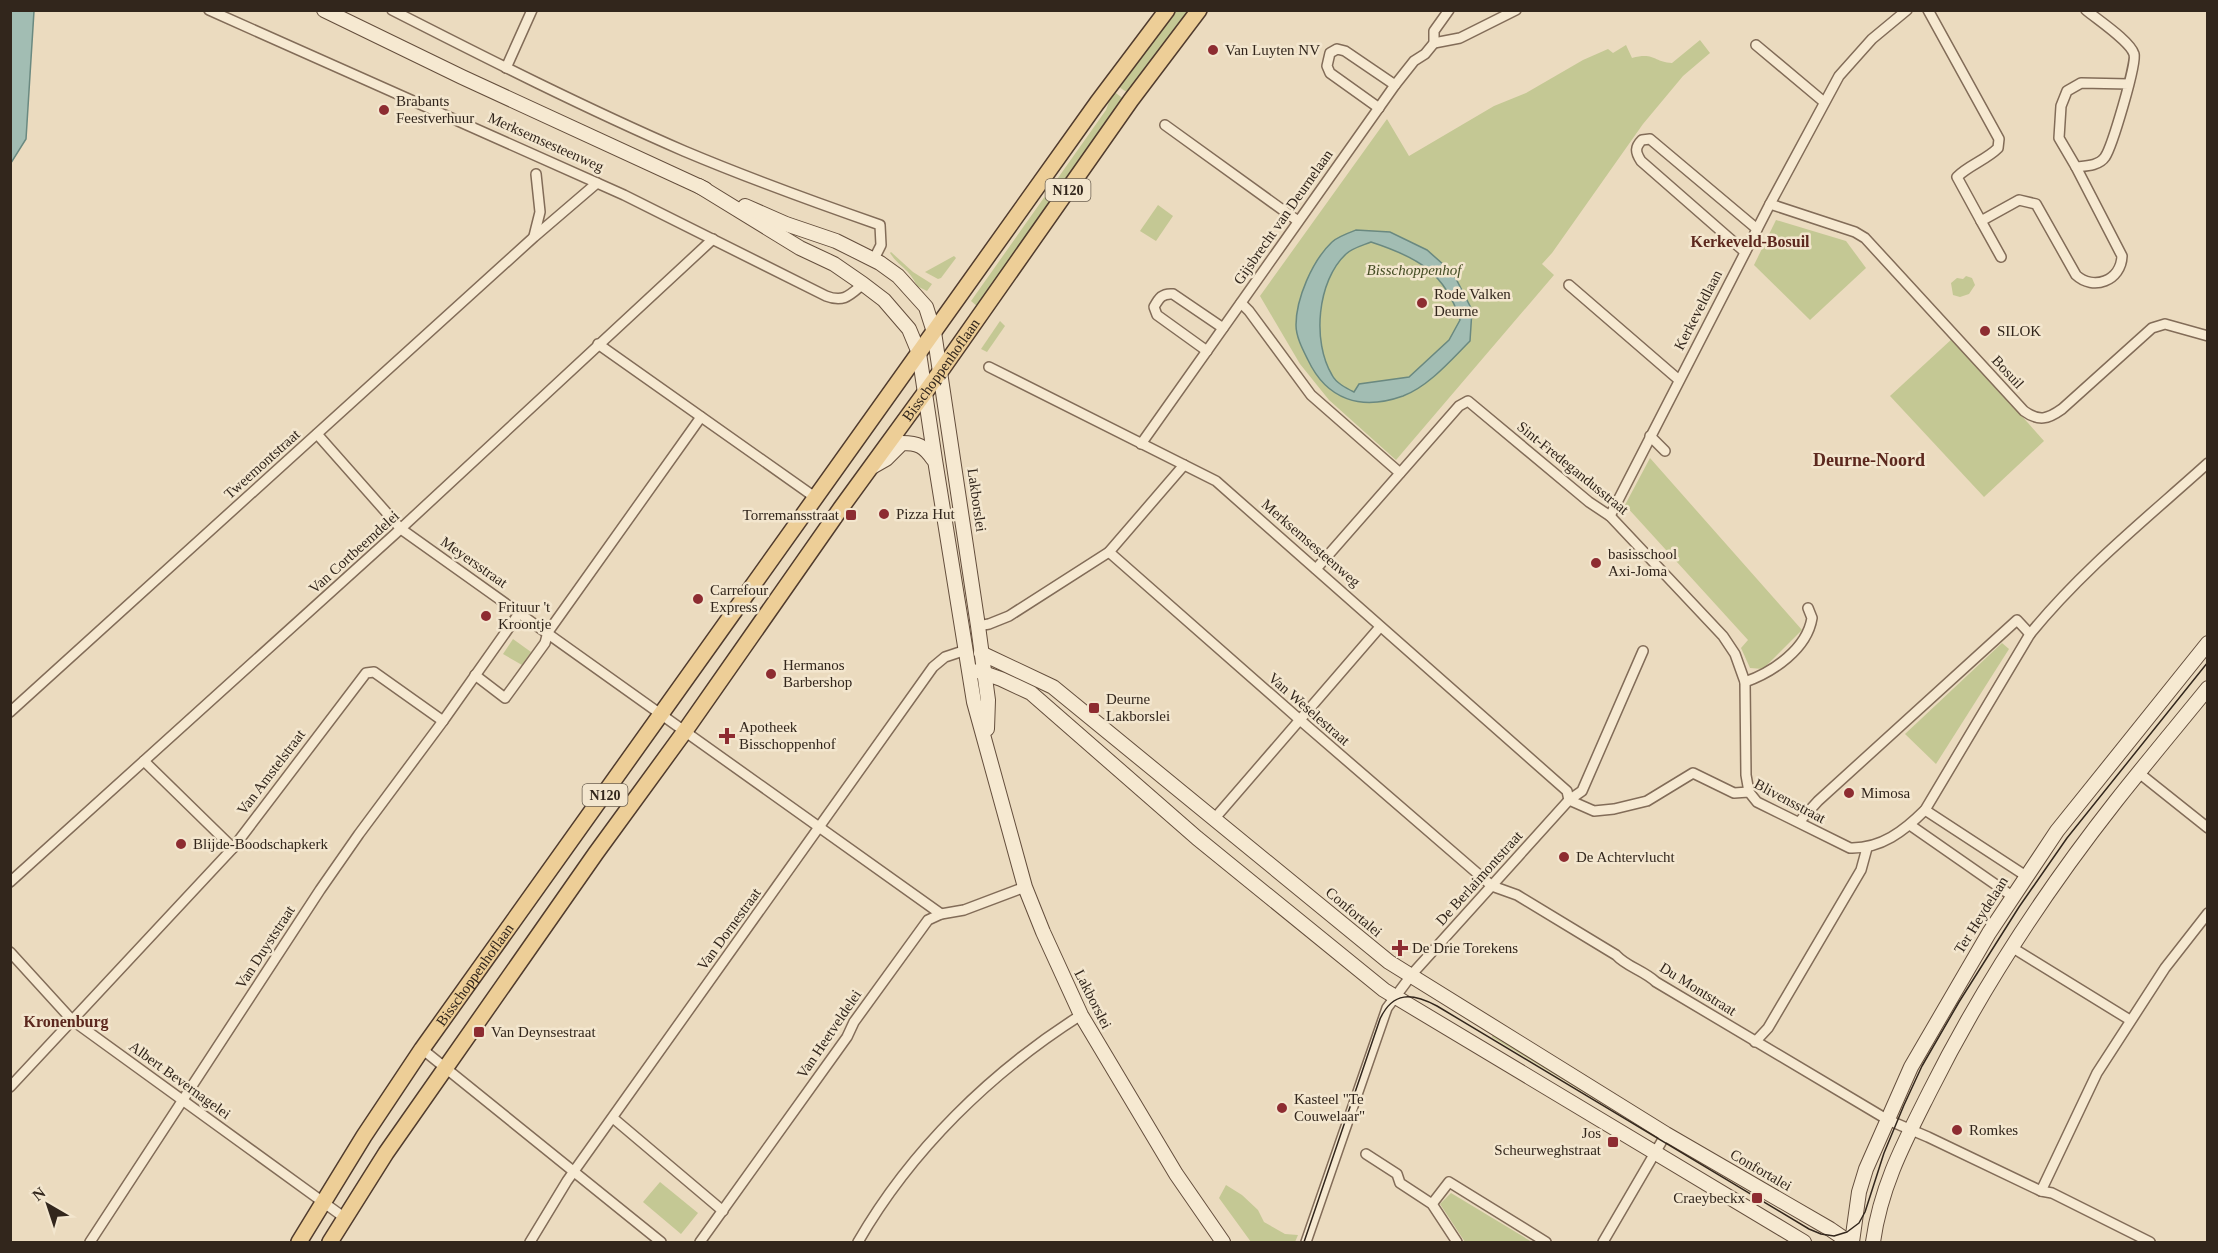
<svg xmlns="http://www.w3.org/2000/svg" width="2218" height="1253" font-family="'Times New Roman',serif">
	<rect width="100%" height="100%" fill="#ebdbbf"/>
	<!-- green -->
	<g fill="#c4c894">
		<path d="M 1173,11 L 1191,11 L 1128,93 L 1116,85 Z"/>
		<path d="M 1700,40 L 1710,53 L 1683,76 L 1643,124 L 1552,253 L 1542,264 L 1554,275 L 1396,460 L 1329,400 L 1300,364 L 1260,296 L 1387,119 L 1409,156 L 1494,106 L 1526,93 L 1583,60 L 1608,49 L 1613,53 L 1626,45 L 1632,58 C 1655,52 1653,62 1672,63 Z"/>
		<path d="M 1113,91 L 1124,99 L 978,307 L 971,301 L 1106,110 Z"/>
		<path d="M 1158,205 L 1173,216 L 1156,241 L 1140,231 Z"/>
		<path d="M 1776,220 L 1846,241 L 1866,268 L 1810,320 L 1754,265 Z"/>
		<path d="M 891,252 L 913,272 L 932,284 L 927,291 L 917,286 C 909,268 899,267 890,253 Z"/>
		<path d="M 954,256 L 956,258 L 941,278 L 938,279 L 925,272 Z"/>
		<path d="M 1966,276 L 1972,278 L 1975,285 L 1969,294 L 1960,297 L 1953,295 L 1951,283 L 1957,278 L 1963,279 Z"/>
		<path d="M 1000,321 L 1005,326 L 987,352 L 981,349 Z"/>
		<path d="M 1953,338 L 2044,441 L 1984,497 L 1890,396 Z"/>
		<path d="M 1650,458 L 1802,630 L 1763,669 L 1750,668 L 1741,648 L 1748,640 L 1625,505 Z"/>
		<path d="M 513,639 L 531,652 L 522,665 L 503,654 Z"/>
		<path d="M 2002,643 L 2009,649 L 1936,764 L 1905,734 Z"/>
		<path d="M 1493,1034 L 1658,1137 L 1492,1037 Z"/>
		<path d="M 660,1182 L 698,1213 L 681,1234 L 643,1202 Z"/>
		<path d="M 1226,1185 L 1242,1195 L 1258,1210 L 1264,1222 L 1285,1234 L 1298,1235 L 1295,1242 L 1251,1242 L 1219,1198 Z"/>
		<path d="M 1451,1193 L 1532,1242 L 1465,1242 L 1440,1204 Z"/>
	</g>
	<!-- water -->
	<g fill="#a2bdb3" stroke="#6a8980" stroke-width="1.5" fill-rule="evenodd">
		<path d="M 11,10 L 34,11 L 26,139 L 11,163 Z"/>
		<path d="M 1356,230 L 1390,232 L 1427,250 L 1453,273 L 1472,310 L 1470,341 C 1451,360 1429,386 1403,396 C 1361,411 1327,400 1308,360 C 1303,350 1296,337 1296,325 C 1296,299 1312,261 1332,242 C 1337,237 1348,233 1356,230 ZM 1371,242 C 1417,257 1445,272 1460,320 L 1449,340 L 1409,377 L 1359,384 L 1354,392 C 1346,388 1336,383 1332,375 C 1312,342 1317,281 1346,254 C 1352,248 1364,245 1371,242 Z"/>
	</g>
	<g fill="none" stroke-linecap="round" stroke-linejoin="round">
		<!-- street casing -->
		<g stroke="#826c58" stroke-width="12">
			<g id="street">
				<path d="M 209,10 L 624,195 L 826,296 C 844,303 850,295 863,284"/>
				<path d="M 392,10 C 488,59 585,108 684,151 C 748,178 814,202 880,225 L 881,245 L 874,259"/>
				<path d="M 1928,10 L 1999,139 L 1998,148 C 1986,160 1969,165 1957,177 L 1981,221 L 2019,200 L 2036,204 L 2076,275 C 2093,291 2121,281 2122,256 L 2076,167"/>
				<path d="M 2086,10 C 2098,20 2130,41 2134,54 C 2137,63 2112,147 2105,157 C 2099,166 2085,166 2076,167 L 2059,138 L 2061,106 L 2067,91 L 2081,83 L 2129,84"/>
				<path d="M 1434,43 L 1460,38 L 1516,10"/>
				<path d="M 1756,45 L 1824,102"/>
				<path d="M 506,68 L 532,10"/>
				<path d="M 1379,108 L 1330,73 L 1327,66 L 1330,53 L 1337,49 L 1345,51 L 1395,85"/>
				<path d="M 1165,125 L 1298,221"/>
				<path d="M 1770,204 L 1855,232 L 1865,238 L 2024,411 C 2039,422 2048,419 2062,409 L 2152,328 L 2165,324 L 2208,336"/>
				<path d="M 1981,221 L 2001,257"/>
				<path d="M 534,236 L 540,212 L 536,174"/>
				<path d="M 1745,252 L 1641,161 C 1635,152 1635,147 1642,140 L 1650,139 L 1757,229"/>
				<path d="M 1569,285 L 1679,380"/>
				<path d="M 1241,303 L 1249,311 L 1311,395 L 1400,473"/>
				<path d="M 598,344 L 816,498"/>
				<path d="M 1207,351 L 1157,315 L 1154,307 C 1159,298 1162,293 1173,294 L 1223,328"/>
				<path d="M 989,367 L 1216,481 L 1567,791 L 1569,800"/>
				<path d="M 317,434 L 401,529 L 941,914"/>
				<path d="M 1650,436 L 1665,451"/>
				<path d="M 1141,444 L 1395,85 L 1414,61 L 1425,54 L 1434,43 L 1434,31 L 1449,10"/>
				<path d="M 1610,516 L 1770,204 L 1839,76 L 1872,39 L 1907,10"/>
				<path d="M 1109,552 L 1300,720 L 1492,886 L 1517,895 L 1616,955 C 1627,967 1643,970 1656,982 L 1888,1120 L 1928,1137 L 2041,1191 L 2052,1193 L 2150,1242"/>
				<path d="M 1316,569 L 1459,406 L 1468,401 L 1589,502 L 1610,516 L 1723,636 L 1735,654 L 1745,682 L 1746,775 L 1749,792"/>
				<path d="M 978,626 L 989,624 L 1009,616 L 1109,552 L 1184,465"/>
				<path d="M 475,675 L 505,698 L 545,643 L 548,632 L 701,417"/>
				<path d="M 1745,682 C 1773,672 1807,649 1812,618 L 1808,608"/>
				<path d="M 10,712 L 534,237 L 597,183"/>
				<path d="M 144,761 L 233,848"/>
				<path d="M 2139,773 L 2208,828"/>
				<path d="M 1569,800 L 1594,811 L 1614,809 L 1647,801 L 1693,773 L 1734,793 L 1749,792 L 1757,802 L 1850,848 C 1881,849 1904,831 1925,810 L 2030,634 C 2082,570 2147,518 2208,463"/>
				<path d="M 1925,810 L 2026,876"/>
				<path d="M 1215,818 L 1380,627"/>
				<path d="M 1799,822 L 1818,801 L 2017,620 L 2030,634"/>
				<path d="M 1910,825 L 2012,896"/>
				<path d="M 10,882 L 395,534 L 713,239"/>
				<path d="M 2013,948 L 2130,1020"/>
				<path d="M 10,952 L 72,1020 L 345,1218"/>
				<path d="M 1755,1042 L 1768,1028 L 1861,870 L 1867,848"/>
				<path d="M 422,1049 L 661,1242"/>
				<path d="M 10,1087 L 233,848 L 366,673 L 374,672 L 443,721"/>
				<path d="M 613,1118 L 723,1211"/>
				<path d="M 1366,1154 L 1397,1174 L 1400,1183 L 1432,1204 L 1457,1242"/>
				<path d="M 2041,1191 L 2097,1073 L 2165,968 L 2208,913"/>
				<path d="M 1432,1204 L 1449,1182 L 1546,1242"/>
				<path d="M 90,1242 L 320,890 L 359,834 L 443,721 L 520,612"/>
				<path d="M 530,1242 L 567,1181 L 933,667 L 945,657 L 966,650"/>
				<path d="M 700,1242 L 847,1037 L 854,1022 L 928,920 L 941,914 L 964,910 L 1025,887"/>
				<path d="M 858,1242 C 911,1150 991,1072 1081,1015"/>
				<path d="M 1306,1242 L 1387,1008 L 1413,973 L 1569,800 L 1582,791 L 1643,651"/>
				<path d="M 1603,1242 L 1666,1134"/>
			</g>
		</g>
		<!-- secondary casing -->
		<g stroke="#644e3c" stroke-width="16">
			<g id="secondary">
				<path d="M 324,10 L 462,77 L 705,189"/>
				<path d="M 699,186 L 800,248 L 834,264 L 863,284 L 884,300 L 909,329 L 919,353 L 935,460 L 974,702 L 1025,887 L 1043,932 L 1081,1015 L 1176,1174 L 1223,1242"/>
				<path d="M 745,206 L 786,224 L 836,241 L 880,263 L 898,276 L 926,307 L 934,332 L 978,626 L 988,700 L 987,729"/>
				<path d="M 872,467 L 886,459 L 902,443 C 918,443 924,446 933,459"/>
				<path d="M 981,653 L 1053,687 L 1389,962 L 1666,1134 L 1830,1229 L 1849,1242"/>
				<path d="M 978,671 L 1001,679 L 1031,693 L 1197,838 L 1384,990 L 1804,1242"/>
				<path d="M 1852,1242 L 1859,1192 L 1866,1169 L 1911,1067 L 1989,933 L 2057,831 L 2208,643"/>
				<path d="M 1873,1242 C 1881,1185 1905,1141 1930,1091 C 1981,989 2046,890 2116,801 C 2146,763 2177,726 2208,688"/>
			</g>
		</g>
		<!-- primary casing -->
		<g stroke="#503b2d" stroke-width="18">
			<g id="primary">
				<path id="s1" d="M 299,1242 L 364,1136 L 422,1049 L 1097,103 L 1167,10"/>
				<path id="s2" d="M 330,1242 L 386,1153 L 596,853 L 685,731 L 841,508 L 940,372 L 1131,100 L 1199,10"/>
			</g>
		</g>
		<!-- street -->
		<use href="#street" stroke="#f6e9d1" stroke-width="9"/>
		<!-- secondary -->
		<use href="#secondary" stroke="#f6e9d1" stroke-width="14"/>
		<!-- primary -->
		<use href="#primary" stroke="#edce97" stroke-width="15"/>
		<!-- tram -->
		<path stroke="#32261c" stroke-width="1.5" d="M 1304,1242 L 1380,1019 C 1393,991 1412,993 1437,1006 L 1809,1229 L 1821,1234 L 1834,1236 L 1847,1232 L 1859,1223 L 1865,1212 L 1884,1153 L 1904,1105 L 1922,1066 L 1959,1002 L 2019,907 L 2067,838 L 2208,662"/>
	</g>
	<!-- markers -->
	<g fill="#8d2c31" stroke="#f3e6ce" stroke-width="2">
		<circle cx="1213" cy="50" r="6"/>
		<circle cx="384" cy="110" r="6"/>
		<circle cx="1422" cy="303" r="6"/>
		<circle cx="1985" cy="331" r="6"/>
		<circle cx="884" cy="514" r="6"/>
		<rect x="845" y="509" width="12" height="12" rx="3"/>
		<circle cx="1596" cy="563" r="6"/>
		<circle cx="698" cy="599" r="6"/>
		<circle cx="486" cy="616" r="6"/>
		<circle cx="771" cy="674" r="6"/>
		<rect x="1088" y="702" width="12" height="12" rx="3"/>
		<path d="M724 727h6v6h6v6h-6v6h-6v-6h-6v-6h6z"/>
		<circle cx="1849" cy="793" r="6"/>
		<circle cx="181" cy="844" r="6"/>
		<circle cx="1564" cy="857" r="6"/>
		<path d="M1397 939h6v6h6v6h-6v6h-6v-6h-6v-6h6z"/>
		<rect x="473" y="1026" width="12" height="12" rx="3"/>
		<circle cx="1282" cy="1108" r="6"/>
		<circle cx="1957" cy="1130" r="6"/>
		<rect x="1607" y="1136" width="12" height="12" rx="3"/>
		<rect x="1751" y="1192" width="12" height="12" rx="3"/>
	</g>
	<g text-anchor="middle" stroke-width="5" stroke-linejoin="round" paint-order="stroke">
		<!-- shield labels -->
		<g fill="#f3e6ce" stroke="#6c6051" stroke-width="1.5">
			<rect x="1045.5" y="179" width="45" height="22" rx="4.5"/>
			<rect x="582.5" y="784" width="45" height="22" rx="4.5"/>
		</g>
		<g font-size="14" font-weight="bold" fill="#32261c">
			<text x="1068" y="195">N120</text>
			<text x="605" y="800">N120</text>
		</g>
		<!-- poi labels -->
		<g font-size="15" fill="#32261c" stroke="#f3e6ce" text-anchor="start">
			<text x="1225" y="55">Van Luyten NV</text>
			<text x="396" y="106">Brabants<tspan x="396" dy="17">Feestverhuur</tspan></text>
			<text x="1434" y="299">Rode Valken<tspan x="1434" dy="17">Deurne</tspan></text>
			<text x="1997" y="336">SILOK</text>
			<text x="896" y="519">Pizza Hut</text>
			<text x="839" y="520" text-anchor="end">Torremansstraat</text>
			<text x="1608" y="559">basisschool<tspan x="1608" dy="17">Axi-Joma</tspan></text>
			<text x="710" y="595">Carrefour<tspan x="710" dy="17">Express</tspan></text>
			<text x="498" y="612">Frituur 't<tspan x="498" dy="17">Kroontje</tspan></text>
			<text x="783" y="670">Hermanos<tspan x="783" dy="17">Barbershop</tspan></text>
			<text x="1106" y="704">Deurne<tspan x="1106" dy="17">Lakborslei</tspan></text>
			<text x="739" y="732">Apotheek<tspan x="739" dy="17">Bisschoppenhof</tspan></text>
			<text x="1861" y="798">Mimosa</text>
			<text x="193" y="849">Blijde-Boodschapkerk</text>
			<text x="1576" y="862">De Achtervlucht</text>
			<text x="1412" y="953">De Drie Torekens</text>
			<text x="491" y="1037">Van Deynsestraat</text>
			<text x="1294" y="1104">Kasteel "Te<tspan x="1294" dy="17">Couwelaar"</tspan></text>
			<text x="1969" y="1135">Romkes</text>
			<text x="1601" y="1138" text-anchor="end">Jos<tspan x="1601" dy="17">Scheurweghstraat</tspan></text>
			<text x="1745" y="1203" text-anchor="end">Craeybeckx</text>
		</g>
		<!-- street labels -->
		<g font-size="15" fill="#32261c" stroke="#f3e6ce">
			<text transform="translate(546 142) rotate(24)" y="5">Merksemsesteenweg</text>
			<text transform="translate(1283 217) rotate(-55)" y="5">Gijsbrecht van Deurnelaan</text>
			<text transform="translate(1698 310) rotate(-63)" y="5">Kerkeveldlaan</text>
			<text dy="5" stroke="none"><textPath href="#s2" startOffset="1065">Bisschoppenhoflaan</textPath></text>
			<text transform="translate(2008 372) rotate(47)" y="5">Bosuil</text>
			<text transform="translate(262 464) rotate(-42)" y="5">Tweemontstraat</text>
			<text transform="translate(1573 468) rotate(39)" y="5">Sint-Fredegandusstraat</text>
			<text transform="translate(977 500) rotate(82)" y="5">Lakborslei</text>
			<text transform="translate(1311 543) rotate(41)" y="5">Merksemsesteenweg</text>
			<text transform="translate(354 552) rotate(-42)" y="5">Van Cortbeemdelei</text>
			<text transform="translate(474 562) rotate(35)" y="5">Meyersstraat</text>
			<text transform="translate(1309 709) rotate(41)" y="5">Van Weselestraat</text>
			<text transform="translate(271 772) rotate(-53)" y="5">Van Amstelstraat</text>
			<text transform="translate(1790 801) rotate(28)" y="5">Blivensstraat</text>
			<text transform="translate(1479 878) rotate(-48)" y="5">De Berlaimontstraat</text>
			<text transform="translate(1354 912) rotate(40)" y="5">Confortalei</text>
			<text transform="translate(1981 915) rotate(-58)" y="5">Ter Heydelaan</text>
			<text transform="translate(729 929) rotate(-54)" y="5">Van Dornestraat</text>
			<text transform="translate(265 947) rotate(-57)" y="5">Van Duyststraat</text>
			<text dy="5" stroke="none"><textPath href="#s1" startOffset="320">Bisschoppenhoflaan</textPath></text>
			<text transform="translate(1698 989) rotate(32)" y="5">Du Montstraat</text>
			<text transform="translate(1093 999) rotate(63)" y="5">Lakborslei</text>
			<text transform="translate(829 1034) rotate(-56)" y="5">Van Heetveldelei</text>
			<text transform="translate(180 1080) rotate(36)" y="5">Albert Bevernagelei</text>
			<text transform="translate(1761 1170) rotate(30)" y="5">Confortalei</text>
		</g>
		<!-- park labels -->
		<g font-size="15" font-style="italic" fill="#454d24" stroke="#f3e6ce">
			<text x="1414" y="275">Bisschoppenhof</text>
		</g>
		<!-- neighbourhood labels -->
		<g font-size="16" font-weight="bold" fill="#5c281e" stroke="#f3e6ce">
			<text x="1750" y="247">Kerkeveld-Bosuil</text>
			<text x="66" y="1027">Kronenburg</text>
		</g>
		<!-- quarter labels -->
		<g font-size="18" font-weight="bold" fill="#5c281e" stroke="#f3e6ce">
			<text x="1869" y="466">Deurne-Noord</text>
		</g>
	</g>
	<!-- border -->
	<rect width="2218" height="1253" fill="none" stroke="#32261c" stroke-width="24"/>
	<!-- north arrow -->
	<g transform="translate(48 1205) rotate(321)" stroke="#f3e6ce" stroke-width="4.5" paint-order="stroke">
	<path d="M0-4.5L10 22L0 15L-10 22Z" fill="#32261c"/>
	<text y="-9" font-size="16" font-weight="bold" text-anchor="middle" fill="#32261c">N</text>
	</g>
</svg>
